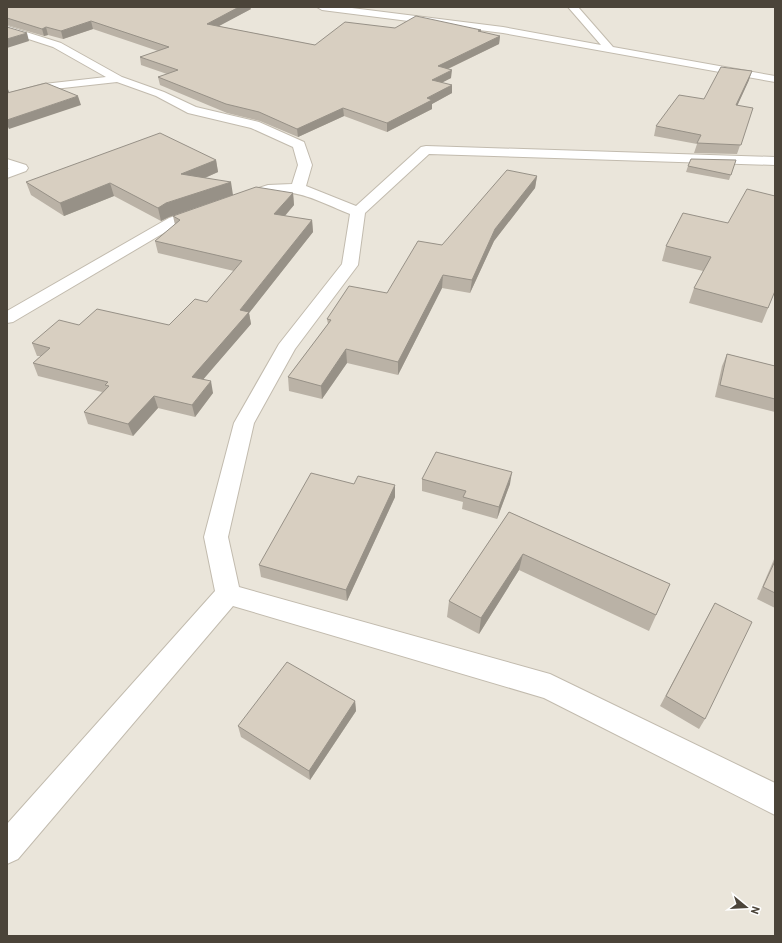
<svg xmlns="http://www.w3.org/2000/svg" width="782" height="943" font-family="Barlow,sans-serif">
	<rect width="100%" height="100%" fill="#f6f3ec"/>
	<!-- residential -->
	<rect fill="#eae5da" x="7" y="7" width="768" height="929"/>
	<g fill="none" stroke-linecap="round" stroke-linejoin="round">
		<!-- minor casing -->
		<g stroke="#c2bbae" stroke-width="2">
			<g id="minor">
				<path d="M 317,7 L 344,7 L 503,27 L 601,45 L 568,7 L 578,7 L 613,47 L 775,76 L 775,82 L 503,33 L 322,10 Z"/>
				<path d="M 7,26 L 61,43 L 122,77 L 164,92 L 196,107 L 259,122 L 304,142 L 312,165 L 306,186 L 356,206 L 421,147 L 426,146 L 775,157 L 775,165 L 429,154 L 365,213 L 358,265 L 295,349 L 254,423 L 228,537 L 239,587 L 550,674 L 775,783 L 775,815 L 544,698 L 233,606 L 18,859 L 7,864 L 7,824 L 215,591 L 204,537 L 234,423 L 279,344 L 342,264 L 350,214 C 324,204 298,188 270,193 C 258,195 246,205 234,202 L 232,199 L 234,196 L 268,185 L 292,184 L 298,165 L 293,147 L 251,128 L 188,113 L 156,96 L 117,82 L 45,90 L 7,101 L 7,94 L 44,84 L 106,77 L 53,47 L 7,32 Z"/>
				<path d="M 7,159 L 26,165 L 28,168 L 26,171 L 7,178 L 7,169 L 9,168 L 7,168 Z"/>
				<path d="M 201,207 L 206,208 L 208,211 L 206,214 L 179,224 L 13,322 L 7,323 L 7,311 L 169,218 Z"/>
			</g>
		</g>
		<!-- minor -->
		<use href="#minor" fill="#fff" fill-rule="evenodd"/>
	</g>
	<!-- wall -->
	<g fill="#bab2a6">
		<path d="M 7,7 L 251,9 L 218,26 L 315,45 L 395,28 L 481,30 L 481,32 L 500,36 L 499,44 L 448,69 L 451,78 L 442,82 L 452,93 L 432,104 L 432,109 L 387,132 L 344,116 L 298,137 L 260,121 L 227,113 L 160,85 L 158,77 L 167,74 L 141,65 L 140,57 L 158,51 L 93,29 L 63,39 L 48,35 L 44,36 L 7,25 Z"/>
		<path d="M 749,80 L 737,106 L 753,108 L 737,154 L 694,153 L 697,144 L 654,136 L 656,126 L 704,99 Z"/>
		<path d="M 216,160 L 218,172 L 205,178 L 233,195 L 169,217 L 161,221 L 114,196 L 64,216 L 31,195 L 26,182 Z"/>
		<path d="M 736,160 L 729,180 L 686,172 L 688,166 Z"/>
		<path d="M 537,176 L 535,188 L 494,241 L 470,293 L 442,288 L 398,375 L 347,363 L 322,399 L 289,391 L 288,377 L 328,324 L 327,319 L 387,293 L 442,245 Z"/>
		<path d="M 293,193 L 294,205 L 285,216 L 312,220 L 313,232 L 249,313 L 251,324 L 203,379 L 213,393 L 195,417 L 158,408 L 133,436 L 88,424 L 84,412 L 102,392 L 38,376 L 33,363 L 41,356 L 37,356 L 32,343 L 79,325 L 169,325 L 207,302 L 234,271 L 158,253 L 155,241 L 175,225 L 173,216 Z"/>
		<path d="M 683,213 L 775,291 L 762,323 L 689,303 L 694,288 L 703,271 L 662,261 L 666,246 Z"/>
		<path d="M 727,354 L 775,366 L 775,412 L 715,397 L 722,366 Z"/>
		<path d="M 422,479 L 510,484 L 497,519 L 462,509 L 463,502 L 422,491 Z"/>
		<path d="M 354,484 L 395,485 L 395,497 L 347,601 L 261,577 L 259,565 Z"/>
		<path d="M 509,512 L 670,584 L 649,631 L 519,570 L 479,634 L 447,617 L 449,601 Z"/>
		<path d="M 775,557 L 775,608 L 757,599 Z"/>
		<path d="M 715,603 L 705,719 L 699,729 L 660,706 Z"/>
		<path d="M 355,701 L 356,711 L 310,780 L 241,737 L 238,726 Z"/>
	</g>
	<!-- shaded-wall -->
	<g fill="#979187">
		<path d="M 239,7 L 250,7 L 251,9 L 208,32 L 207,24 Z"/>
		<path d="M 91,21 L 93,29 L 63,39 L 61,31 Z"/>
		<path d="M 46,27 L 48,35 L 44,36 L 42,29 Z"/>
		<path d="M 27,33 L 29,41 L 7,48 L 7,39 Z"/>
		<path d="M 500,36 L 499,44 L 437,74 L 438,66 Z"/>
		<path d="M 452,70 L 451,78 L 432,88 L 432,80 Z"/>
		<path d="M 752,71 L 749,80 L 733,115 L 736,105 Z"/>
		<path d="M 452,85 L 452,93 L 432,104 L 432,109 L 387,132 L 387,123 L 427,98 Z"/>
		<path d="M 7,86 L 9,92 L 7,93 Z"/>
		<path d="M 78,96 L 81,105 L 9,129 L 7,125 L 7,120 Z"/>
		<path d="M 343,108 L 344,116 L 298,137 L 297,129 Z"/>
		<path d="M 216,160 L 218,172 L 184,187 L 181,174 Z"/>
		<path d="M 537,176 L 535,188 L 494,241 L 470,293 L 472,280 L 495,229 Z"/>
		<path d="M 231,182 L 233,195 L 169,217 L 161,221 L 158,208 L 166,203 Z"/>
		<path d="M 110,183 L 114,196 L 64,216 L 60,203 Z"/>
		<path d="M 293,193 L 294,205 L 276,226 L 274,214 Z"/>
		<path d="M 312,220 L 313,232 L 249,313 L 251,324 L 195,389 L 192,377 L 240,310 Z"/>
		<path d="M 443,275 L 442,288 L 398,375 L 398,362 Z"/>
		<path d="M 346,349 L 347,363 L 322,399 L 321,386 Z"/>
		<path d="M 211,381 L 213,393 L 195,417 L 192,405 Z"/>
		<path d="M 154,396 L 158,408 L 133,436 L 128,424 Z"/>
		<path d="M 512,472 L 510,484 L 497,519 L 499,507 Z"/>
		<path d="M 395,485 L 395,497 L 347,601 L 346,590 Z"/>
		<path d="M 523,554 L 519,570 L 479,634 L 481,618 Z"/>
		<path d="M 355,701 L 356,711 L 310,780 L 309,771 Z"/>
	</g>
	<!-- building -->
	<g fill="#d8cfc1" stroke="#979187">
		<path d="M 7,7 L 239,7 L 207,24 L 315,45 L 345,22 L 395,28 L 416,16 L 481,30 L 478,31 L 500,36 L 438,66 L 452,70 L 432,80 L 452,85 L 427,98 L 432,100 L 387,123 L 343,108 L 297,129 L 259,112 L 226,104 L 158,77 L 178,70 L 140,57 L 169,47 L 91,21 L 61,31 L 46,27 L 42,29 L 7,18 Z"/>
		<path d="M 7,27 L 27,33 L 7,39 Z"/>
		<path d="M 721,67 L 752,71 L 736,105 L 753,108 L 741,145 L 697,143 L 701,135 L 656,126 L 679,95 L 704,99 Z"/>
		<path d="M 46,83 L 78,96 L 7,120 L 7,93 Z"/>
		<path d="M 160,133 L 216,160 L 181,174 L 231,182 L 166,203 L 158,208 L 110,183 L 60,203 L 26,182 Z"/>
		<path d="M 691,159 L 736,160 L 731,175 L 688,166 Z"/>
		<path d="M 507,170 L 537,176 L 495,229 L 472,280 L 443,275 L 398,362 L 346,349 L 321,386 L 288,377 L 331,320 L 327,319 L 349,286 L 387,293 L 418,241 L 442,245 Z"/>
		<path d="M 256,187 L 293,193 L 274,214 L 312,220 L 240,310 L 249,312 L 192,377 L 211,381 L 192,405 L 154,396 L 128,424 L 84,412 L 109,386 L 105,385 L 108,382 L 33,363 L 50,348 L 32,343 L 59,320 L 79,325 L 97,309 L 169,325 L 195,299 L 207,302 L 242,261 L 155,241 L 180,220 L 173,216 Z"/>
		<path d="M 747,189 L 775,196 L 775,291 L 768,308 L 694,288 L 711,257 L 666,246 L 683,213 L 728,223 Z"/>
		<path d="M 727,354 L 775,366 L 775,399 L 720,385 Z"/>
		<path d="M 436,452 L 512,472 L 499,507 L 463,497 L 466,491 L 422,479 Z"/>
		<path d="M 311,473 L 354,484 L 358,476 L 395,485 L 346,590 L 259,565 Z"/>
		<path d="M 509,512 L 670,584 L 656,615 L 523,554 L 481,618 L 449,601 Z"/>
		<path d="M 775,561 L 775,593 L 763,587 Z"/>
		<path d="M 715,603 L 752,622 L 705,719 L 666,696 Z"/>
		<path d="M 287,662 L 355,701 L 309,771 L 238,726 Z"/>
	</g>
	<!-- border -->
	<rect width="782" height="943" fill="none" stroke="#4b4439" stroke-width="16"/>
	<!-- north arrow -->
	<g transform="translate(746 907) rotate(108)" stroke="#ffffff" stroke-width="3" paint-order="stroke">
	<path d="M0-3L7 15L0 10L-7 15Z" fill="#4b4439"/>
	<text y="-6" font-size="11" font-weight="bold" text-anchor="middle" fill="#4b4439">N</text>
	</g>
</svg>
